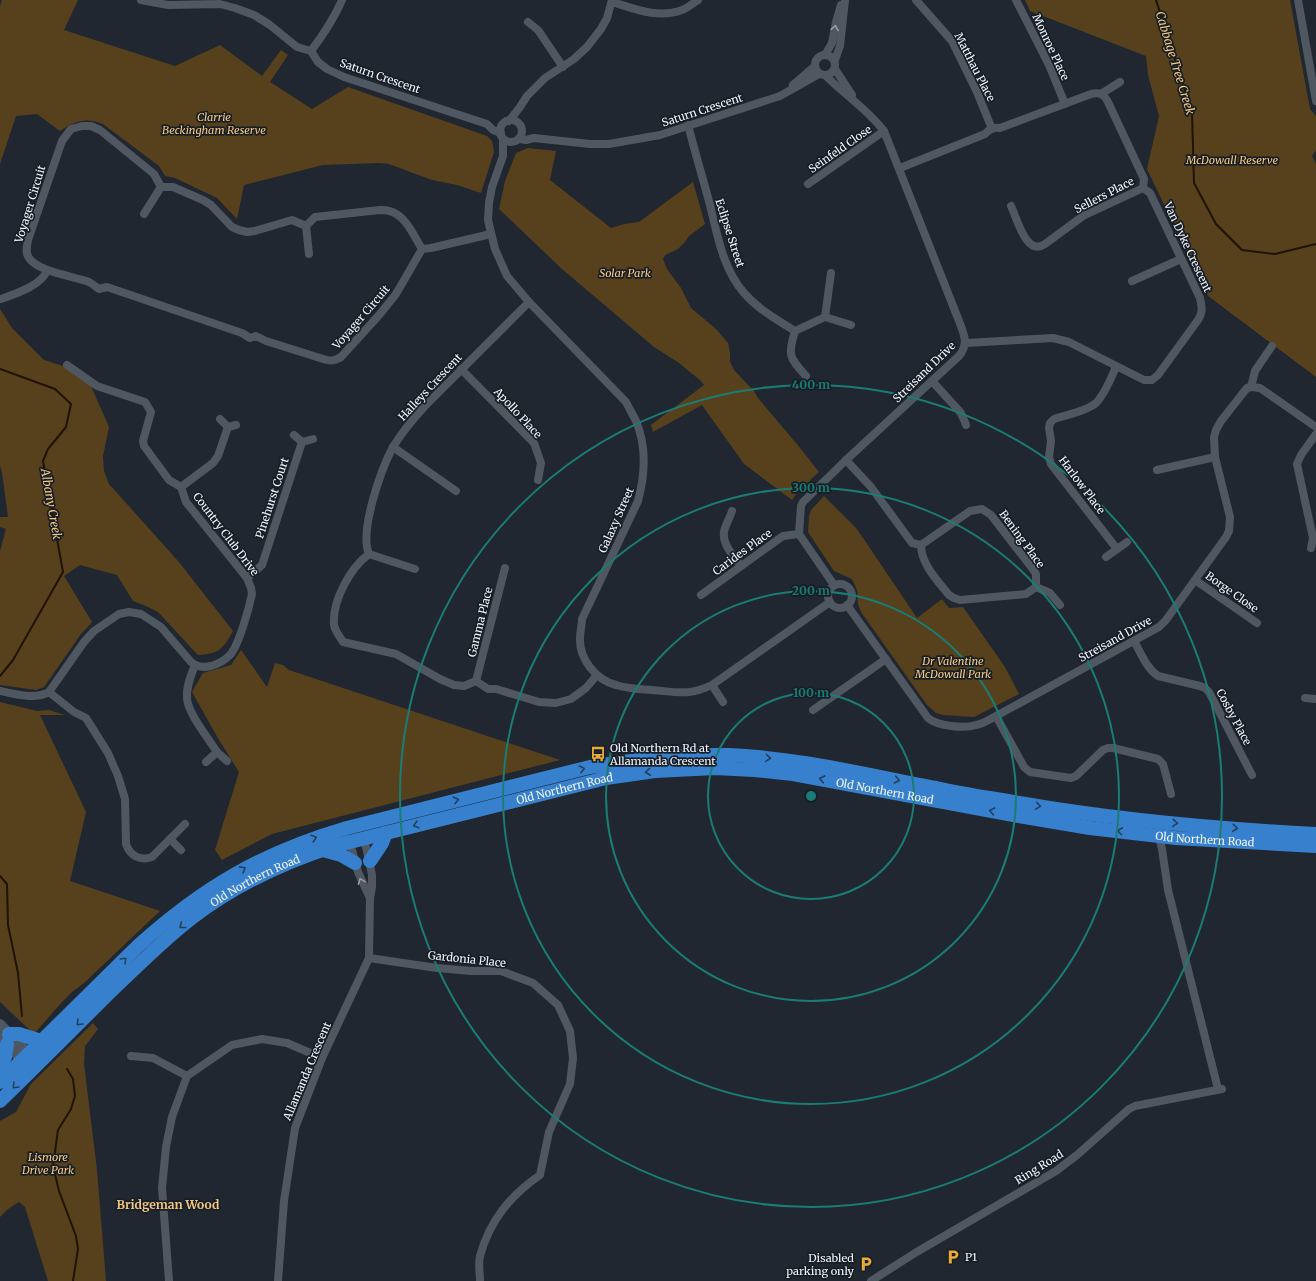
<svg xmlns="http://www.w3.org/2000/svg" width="1316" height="1281" font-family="Merriweather,serif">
	<rect width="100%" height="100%" fill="#202730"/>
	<!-- green -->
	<g fill="#57411c">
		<path d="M 2,0 L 78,0 L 64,30 L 175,66 L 220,45 L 262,76 L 281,50 L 288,55 L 270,82 L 312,109 L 348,87 L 487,136 L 492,141 L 494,152 L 481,193 L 457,185 L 432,180 L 389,164 L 380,163 L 323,165 L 244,185 L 237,219 L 217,198 L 175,178 L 165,176 L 159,166 L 103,124 C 86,117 75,121 60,131 L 37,114 L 16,116 L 0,164 L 0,6 Z"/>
		<path d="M 1025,0 L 1290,0 L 1310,109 L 1316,116 L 1316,150 L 1312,156 L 1316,164 L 1316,377 L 1208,296 L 1147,169 L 1159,116 L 1148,75 L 1146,56 L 1030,11 Z"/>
		<path d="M 528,148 L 556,151 L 550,180 L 611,228 L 624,224 L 639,222 L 693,182 L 705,224 L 689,236 L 685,242 L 678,249 L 665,255 L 663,259 L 667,269 L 681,288 L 691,308 L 716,329 L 728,343 L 730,353 L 730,362 L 734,370 L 754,391 L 758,398 L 801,449 L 819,472 L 811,479 L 809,483 L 799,489 L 792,500 L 744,464 L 702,405 L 653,432 L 651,425 L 704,385 L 701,381 L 679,363 L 654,347 L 562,269 L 499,209 L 505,181 L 516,153 Z"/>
		<path d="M 0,309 L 12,328 L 44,360 L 63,366 L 91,386 L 109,427 L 103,456 L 104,471 L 109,484 L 178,561 L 233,631 C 223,649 219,654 198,655 L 158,612 L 146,606 L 133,601 L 117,575 L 80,565 L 64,576 L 92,622 L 81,634 L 44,687 L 36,690 L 0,685 L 0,551 L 6,529 L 0,527 L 0,517 L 8,517 L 2,472 L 0,466 Z"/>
		<path d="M 824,496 L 857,529 L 917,618 L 942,599 L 949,608 L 963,607 L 1005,667 L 1019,694 L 974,717 L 943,715 L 936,713 L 927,705 L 861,612 L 858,604 L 857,590 L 852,579 L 834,571 L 808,532 L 809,516 L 811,510 Z"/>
		<path d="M 241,650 L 267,687 L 275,663 L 283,665 L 289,670 L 560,760 L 272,834 L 222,860 L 215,850 L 239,772 L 219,740 L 192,692 L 203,673 L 231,665 Z"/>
		<path d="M 0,702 L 37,711 L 49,710 L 65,715 L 40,715 L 86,812 L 70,881 L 160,911 L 84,983 L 72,992 L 61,1003 L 34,1034 L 0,1002 Z"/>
		<path d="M 93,1023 L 98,1029 L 85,1046 L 84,1064 L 97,1170 L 106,1281 L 48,1281 L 25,1207 L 19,1202 L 8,1209 L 0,1217 L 0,1121 L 16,1112 L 31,1084 Z"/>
	</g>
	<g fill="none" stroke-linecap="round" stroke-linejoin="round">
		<!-- stream -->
		<g stroke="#1f1200" stroke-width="2">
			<path d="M 1156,0 L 1192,112 L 1194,183 L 1216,224 L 1242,250 L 1275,254 L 1316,244"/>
			<path d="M 0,369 L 55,389 L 71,404 L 66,427 L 48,449 L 43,461 L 63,572 L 13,660 L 0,676"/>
			<path d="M 0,876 L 7,884 L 8,925 L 18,973 L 22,1016"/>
			<path d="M 67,1069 L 73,1079 L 75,1096 L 71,1109 L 58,1130 L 53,1166 L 59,1191 L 76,1236 L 78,1249 L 73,1281"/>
		</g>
		<!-- minor -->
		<g stroke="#4f5761" stroke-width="8">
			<path d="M 141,0 L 168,5 L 220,4 L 235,8 L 254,15 L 270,25 L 297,47 L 311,51 L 318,62 L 327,69 L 344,77 L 487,124 L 493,130 L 501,133"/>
			<path d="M 916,0 L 952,41 L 977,92 L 992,129"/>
			<path d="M 1016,0 L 1049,65 L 1065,104"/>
			<path d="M 1298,0 L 1316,101"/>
			<path d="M 612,2 C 635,9 658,19 682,10 C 688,8 693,3 698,0"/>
			<path d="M 528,22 L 538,30 L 563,67"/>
			<path d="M 311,51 C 323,35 334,19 342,0"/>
			<circle cx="825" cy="65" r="10"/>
			<path d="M 825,55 L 832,43 L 836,22 L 841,5"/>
			<path d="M 835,60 L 840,46 L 845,0"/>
			<path d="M 835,69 L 852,95"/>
			<path d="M 826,76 C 845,95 867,109 884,131 L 959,321 C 964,334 969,344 959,356 L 846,460 L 803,502 L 801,506 L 799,534 L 834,585"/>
			<path d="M 793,85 L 815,66"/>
			<path d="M 1101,94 L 1120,82"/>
			<circle cx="511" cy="131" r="11"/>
			<path d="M 509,121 L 520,107 L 527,96 L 545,78 L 574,59 L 587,47 L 601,29 L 607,18 L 612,0"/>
			<path d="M 688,125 C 695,152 703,179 710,205 C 717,234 723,269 744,293 C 758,309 777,320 795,331"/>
			<path d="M 82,126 L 91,126 L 100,130 L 154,174 L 161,187 L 173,187 L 203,200 L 211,205 L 232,227 L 239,230 L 247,232 L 255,231 L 292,220 L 306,226 L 315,217 L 380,210 C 383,210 387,210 389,211 C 405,214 414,236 422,249 L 396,294 L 380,314 L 341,357 C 333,362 329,361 320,358 L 266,341 L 256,336 L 250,338 L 242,333 L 107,287 L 99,289 C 96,287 93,284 89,282 C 74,276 38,272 29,258 C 25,253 27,246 28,240 L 62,141 L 71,129 Z"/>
			<path d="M 503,139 L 503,156 L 492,187 L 489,203 L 488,220 L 495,249 L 507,276 L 529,302 L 626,402 C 629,408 633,415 636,421 C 647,447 645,475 638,501 L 582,619 C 582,625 580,632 580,638 C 579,659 596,680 616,685 C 628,689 640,689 652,690 C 677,692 689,696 712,685 L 830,602"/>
			<path d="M 519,139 L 526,140 L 534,138 L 590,144 L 609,144 L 660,135 L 780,96 L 819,74"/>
			<path d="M 900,168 L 985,134 C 989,129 994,127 1000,128 L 1091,94 C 1100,92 1104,94 1108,102 L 1144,179 L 1143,188 L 1150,193 L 1200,298 C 1202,308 1203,312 1198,320 L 1158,375 L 1152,380 L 1144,380 L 1069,342 L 1053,338 L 966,343"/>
			<path d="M 808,184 L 884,131"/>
			<path d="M 1011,206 C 1017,218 1026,257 1045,244 L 1083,216 L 1143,188"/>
			<path d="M 144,214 L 161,187"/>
			<path d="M 306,226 L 309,254"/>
			<path d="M 422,249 L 431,248 L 491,234"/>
			<path d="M 1132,281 L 1181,259"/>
			<path d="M 1,299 C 15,294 43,285 47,270"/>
			<path d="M 529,302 L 425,406 C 413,419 402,432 393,447 C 381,469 359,532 369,554 C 350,568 332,601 334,625 C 335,631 340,637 343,642 L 396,654 L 440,679 L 454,685 L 464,686 L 476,681 L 488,689 L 496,689 L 539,702 L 556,703 L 571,699 L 586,688 L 597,675"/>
			<path d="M 825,317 L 831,273"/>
			<path d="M 795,331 L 825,317 L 851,325"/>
			<path d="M 795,331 C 787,356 790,358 806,376"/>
			<path d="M 1116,367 C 1111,378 1105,394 1096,403 C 1087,411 1066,415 1054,419 L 1050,423 L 1049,428 L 1051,441 L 1049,457 L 1051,464 L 1117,549"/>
			<path d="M 461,369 L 534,443 L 541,463 L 538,480"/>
			<path d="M 932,381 L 961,413 L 966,425"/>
			<path d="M 1251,387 L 1255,371 L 1272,346"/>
			<path d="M 220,419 L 228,427 L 236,425"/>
			<path d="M 294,435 L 302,442 L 313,439"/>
			<path d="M 393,447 L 456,491"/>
			<path d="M 846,460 L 871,487 L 912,543 L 921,545 C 921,564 937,580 949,595 L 954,598 L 960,600 L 1026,594 L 1036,587 L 1036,574 L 1032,568 L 991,515 L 982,509 L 970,511 L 921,545"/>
			<path d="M 1157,470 L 1215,457"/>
			<path d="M 181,487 L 213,463 L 218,456 L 228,427"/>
			<path d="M 732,511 C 730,518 725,525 724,532 C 722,545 734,556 741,566"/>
			<path d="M 1311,548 L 1313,538 L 1297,464 L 1301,455 L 1316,434"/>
			<path d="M 369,554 L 415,569"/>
			<path d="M 1106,557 L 1127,542"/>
			<path d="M 247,578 L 262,565 L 302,442"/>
			<path d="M 1195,580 L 1257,623"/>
			<circle cx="840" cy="596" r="12"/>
			<path d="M 1036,587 L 1050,593 L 1060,605"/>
			<path d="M 701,595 L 783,536 L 799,534"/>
			<path d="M 847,605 L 928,718 C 937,726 964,729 976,725 C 983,724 990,719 996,716 L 1159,627 L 1166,620 L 1226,537 L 1229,531 L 1230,517 L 1215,457 L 1214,437 L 1216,430 L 1221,421 L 1247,388 L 1251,387 L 1260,388 L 1316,427"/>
			<path d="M 1134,641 C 1141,653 1146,668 1158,676 L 1200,686 L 1205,688 L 1209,692 L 1252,775"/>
			<path d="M 195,665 C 191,675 186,687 187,698 C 187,712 209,739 217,752"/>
			<path d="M 476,681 L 505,568"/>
			<path d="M 712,685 L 723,702"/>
			<path d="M 0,691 C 16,694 35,700 49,692 L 84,642 L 94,631 L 119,614 L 129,612 L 141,614 L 161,627 L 191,662 C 197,667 203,668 211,666 C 218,664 225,660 230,655 C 239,645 249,608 252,594 L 251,588 L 247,578 L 186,502 L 181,487 L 169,480 L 144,446 L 143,441 L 151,412 L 145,402 L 97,386 L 67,365"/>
			<path d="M 49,692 L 74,712 L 86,718 L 108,753 L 118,776 L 125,799 L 126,844 C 130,856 140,861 152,857 L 185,824"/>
			<path d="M 1305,698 L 1316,699"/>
			<path d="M 813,710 L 886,659"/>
			<path d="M 996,716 L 1024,767 L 1030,772 L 1071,778 L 1076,776 L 1103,750 L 1108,748 L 1113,748 L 1158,759 L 1163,764 L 1171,794"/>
			<path d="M 206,762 L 217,752 L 227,761"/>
			<path d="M 1158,833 L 1162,849 L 1168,890 L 1218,1089"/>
			<path d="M 170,839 L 181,850"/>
			<path d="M 349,839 L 358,872 L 370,898"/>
			<path d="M 369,958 L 437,968 L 471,971 L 501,971 L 533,983 L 558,1005 L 570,1031 L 573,1058 L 570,1084 L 549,1132 L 540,1175 C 510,1196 490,1220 480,1256 C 478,1264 480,1273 480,1281"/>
			<path d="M 131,1056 L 153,1058 L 187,1076"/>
			<path d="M 169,1281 L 162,1188 L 166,1147 L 172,1117 L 187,1076 L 232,1045 L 262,1039 L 287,1043 L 322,1058"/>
			<path d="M 278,1281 L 284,1201 L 295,1128 L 322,1058 L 369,958 L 370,898 L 372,887 L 372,875 L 366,847 L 363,836"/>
			<path d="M 871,1281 L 915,1253 L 1056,1171 L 1077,1155 L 1129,1109 L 1135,1106 L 1222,1089"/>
		</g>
		<!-- tertiary -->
		<g stroke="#4f5761" stroke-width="10">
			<path d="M 0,1024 L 33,1058"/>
			<path d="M 0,1037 L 26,1065"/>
		</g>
		<!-- trunk -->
		<g stroke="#3780cd" stroke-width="14">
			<path d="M 323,850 L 341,855 L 355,863"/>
			<path d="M 370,861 L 382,843 L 386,833"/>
			<path d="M 9,1034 L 19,1034 L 41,1041"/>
			<path d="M 0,1068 L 5,1057 L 7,1044"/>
			<path d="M 0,1082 L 138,946 C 203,887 262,853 347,828 L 590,767 C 636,759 682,754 729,755 C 799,758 867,775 936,788 C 964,794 991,798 1019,803 C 1117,820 1217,829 1316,834"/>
			<path id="s1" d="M 0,1101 C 38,1064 75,1027 112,990 C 139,965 164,939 193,917 C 235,885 284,862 334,846 L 606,778 L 655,771 L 715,768 L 754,770 L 793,774 L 1019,816 L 1090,828 L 1176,838 L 1316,846"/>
		</g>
	</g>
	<!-- one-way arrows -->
	<defs><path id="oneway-chevron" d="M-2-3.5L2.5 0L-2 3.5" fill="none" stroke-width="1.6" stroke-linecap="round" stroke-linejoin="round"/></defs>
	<g stroke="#979ea6">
		<use href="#oneway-chevron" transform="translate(835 28) rotate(-81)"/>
		<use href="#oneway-chevron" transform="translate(361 881) rotate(-111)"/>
	</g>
	<g stroke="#224060">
		<use href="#oneway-chevron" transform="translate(768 758) rotate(5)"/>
		<use href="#oneway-chevron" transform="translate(582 769) rotate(-13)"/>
		<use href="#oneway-chevron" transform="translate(648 772) rotate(174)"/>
		<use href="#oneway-chevron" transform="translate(822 779) rotate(-169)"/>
		<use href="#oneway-chevron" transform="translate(897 780) rotate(12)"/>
		<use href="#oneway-chevron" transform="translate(456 800) rotate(-14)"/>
		<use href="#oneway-chevron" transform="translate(1038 806) rotate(9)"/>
		<use href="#oneway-chevron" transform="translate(992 811) rotate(-169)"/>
		<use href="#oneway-chevron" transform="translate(1175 823) rotate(5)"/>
		<use href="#oneway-chevron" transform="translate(416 825) rotate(165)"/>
		<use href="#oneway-chevron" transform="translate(1235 828) rotate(5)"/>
		<use href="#oneway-chevron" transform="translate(1120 831) rotate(-173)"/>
		<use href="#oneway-chevron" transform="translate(314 838) rotate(-18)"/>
		<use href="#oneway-chevron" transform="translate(243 869) rotate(-29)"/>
		<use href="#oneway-chevron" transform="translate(182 926) rotate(142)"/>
		<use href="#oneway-chevron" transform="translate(124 960) rotate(-45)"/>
		<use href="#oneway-chevron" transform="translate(79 1023) rotate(135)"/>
		<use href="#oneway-chevron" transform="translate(15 1086) rotate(135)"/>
	</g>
	<!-- distance rings -->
	<g fill="none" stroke="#1a7c75" stroke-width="2">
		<circle cx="811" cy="796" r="103"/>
		<circle cx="811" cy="796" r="205"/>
		<circle cx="811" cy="796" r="308"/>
		<circle cx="811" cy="796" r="411"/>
	</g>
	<!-- icons -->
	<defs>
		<g id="bus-bare" transform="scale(1.2)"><path d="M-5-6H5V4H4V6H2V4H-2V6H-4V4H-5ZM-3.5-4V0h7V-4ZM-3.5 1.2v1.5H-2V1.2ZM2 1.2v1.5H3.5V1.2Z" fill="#e9ab38" stroke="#171e26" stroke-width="2.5" paint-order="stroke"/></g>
		<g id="parking-bare" transform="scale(1.2)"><path d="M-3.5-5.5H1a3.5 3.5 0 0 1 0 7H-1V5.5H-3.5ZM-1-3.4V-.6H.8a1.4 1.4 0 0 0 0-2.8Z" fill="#e9ab38" stroke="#171e26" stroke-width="2.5" paint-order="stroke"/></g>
	</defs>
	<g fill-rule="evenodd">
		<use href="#bus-bare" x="598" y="754"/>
		<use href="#parking-bare" x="953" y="1257"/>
		<use href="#parking-bare" x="866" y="1264"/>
	</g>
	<g text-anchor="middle" stroke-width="3.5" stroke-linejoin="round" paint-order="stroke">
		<!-- street labels -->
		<g font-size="11" fill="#f0f5fb" stroke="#171e26">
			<text transform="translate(1051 47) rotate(65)" y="4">Monroe Place</text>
			<text transform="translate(975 67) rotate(63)" y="4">Matthau Place</text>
			<text transform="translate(380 76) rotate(19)" y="4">Saturn Crescent</text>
			<text transform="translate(702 110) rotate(-18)" y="4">Saturn Crescent</text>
			<text transform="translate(840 149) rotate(-35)" y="4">Seinfeld Close</text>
			<text transform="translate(1104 195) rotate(-27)" y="4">Sellers Place</text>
			<text transform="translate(30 204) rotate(-73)" y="4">Voyager Circuit</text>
			<text transform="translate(730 233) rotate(72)" y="4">Eclipse Street</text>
			<text transform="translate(1188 247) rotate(65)" y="4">Van Dyke Crescent</text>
			<text transform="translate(361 317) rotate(-49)" y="4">Voyager Circuit</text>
			<text transform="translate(924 372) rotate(-44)" y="4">Streisand Drive</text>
			<text transform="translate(430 387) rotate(-47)" y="4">Halleys Crescent</text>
			<text transform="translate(518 413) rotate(47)" y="4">Apollo Place</text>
			<text transform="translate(1082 485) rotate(53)" y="4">Harlow Place</text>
			<text transform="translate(272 498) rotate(-72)" y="4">Pinehurst Court</text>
			<text transform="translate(616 520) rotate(-66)" y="4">Galaxy Street</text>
			<text transform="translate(226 534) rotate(53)" y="4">Country Club Drive</text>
			<text transform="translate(1022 539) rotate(54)" y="4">Bening Place</text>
			<text transform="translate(742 552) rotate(-36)" y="4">Carides Place</text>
			<text transform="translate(1232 592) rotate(35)" y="4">Borge Close</text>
			<text transform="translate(480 622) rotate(-76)" y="4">Gamma Place</text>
			<text transform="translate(1115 639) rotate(-29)" y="4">Streisand Drive</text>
			<text transform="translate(1234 717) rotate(62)" y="4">Cosby Place</text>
			<text dy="4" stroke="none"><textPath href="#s1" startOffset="663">Old Northern Road</textPath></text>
			<text dy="4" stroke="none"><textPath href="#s1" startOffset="987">Old Northern Road</textPath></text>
			<text dy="4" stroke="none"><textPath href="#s1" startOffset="1311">Old Northern Road</textPath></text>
			<text dy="4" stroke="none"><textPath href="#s1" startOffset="339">Old Northern Road</textPath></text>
			<text transform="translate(467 959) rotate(6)" y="4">Gardonia Place</text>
			<text transform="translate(307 1071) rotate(-67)" y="4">Allamanda Crescent</text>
			<text transform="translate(1039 1167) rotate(-32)" y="4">Ring Road</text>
		</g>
		<!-- park labels -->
		<g font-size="11" font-style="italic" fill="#f7ca84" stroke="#171e26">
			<text x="214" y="121">Clarrie<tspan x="214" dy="13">Beckingham Reserve</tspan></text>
			<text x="1232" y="164">McDowall Reserve</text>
			<text x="625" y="277">Solar Park</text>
			<text x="953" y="665">Dr Valentine<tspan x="953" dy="13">McDowall Park</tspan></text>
			<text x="48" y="1161">Lismore<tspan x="48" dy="13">Drive Park</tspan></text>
		</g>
		<!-- poi labels -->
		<g font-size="11" fill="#f0f5fb" stroke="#171e26" text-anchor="start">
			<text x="610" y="752">Old Northern Rd at<tspan x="610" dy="13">Allamanda Crescent</tspan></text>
			<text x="965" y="1261">P1</text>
			<text x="854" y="1262" text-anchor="end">Disabled<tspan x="854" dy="13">parking only</tspan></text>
		</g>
		<!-- water labels -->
		<g font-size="12" font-style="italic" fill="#f4c881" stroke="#171e26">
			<text transform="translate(1175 63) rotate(73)" y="4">Cabbage Tree Creek</text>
			<text transform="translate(51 504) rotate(80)" y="4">Albany Creek</text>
		</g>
		<!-- neighbourhood labels -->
		<g font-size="12" font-weight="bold" fill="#f1c681" stroke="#171e26">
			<text x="168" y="1209">Bridgeman Wood</text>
		</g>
	</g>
	<circle cx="811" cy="796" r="6" fill="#1a7c75" stroke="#171e26" stroke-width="2"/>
	<g font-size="12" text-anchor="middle" font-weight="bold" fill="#1a7c75" stroke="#171e26" stroke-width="3.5" stroke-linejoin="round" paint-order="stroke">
		<text x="811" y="389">400 m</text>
		<text x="811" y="492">300 m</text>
		<text x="811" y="595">200 m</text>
		<text x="811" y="697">100 m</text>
	</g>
</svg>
